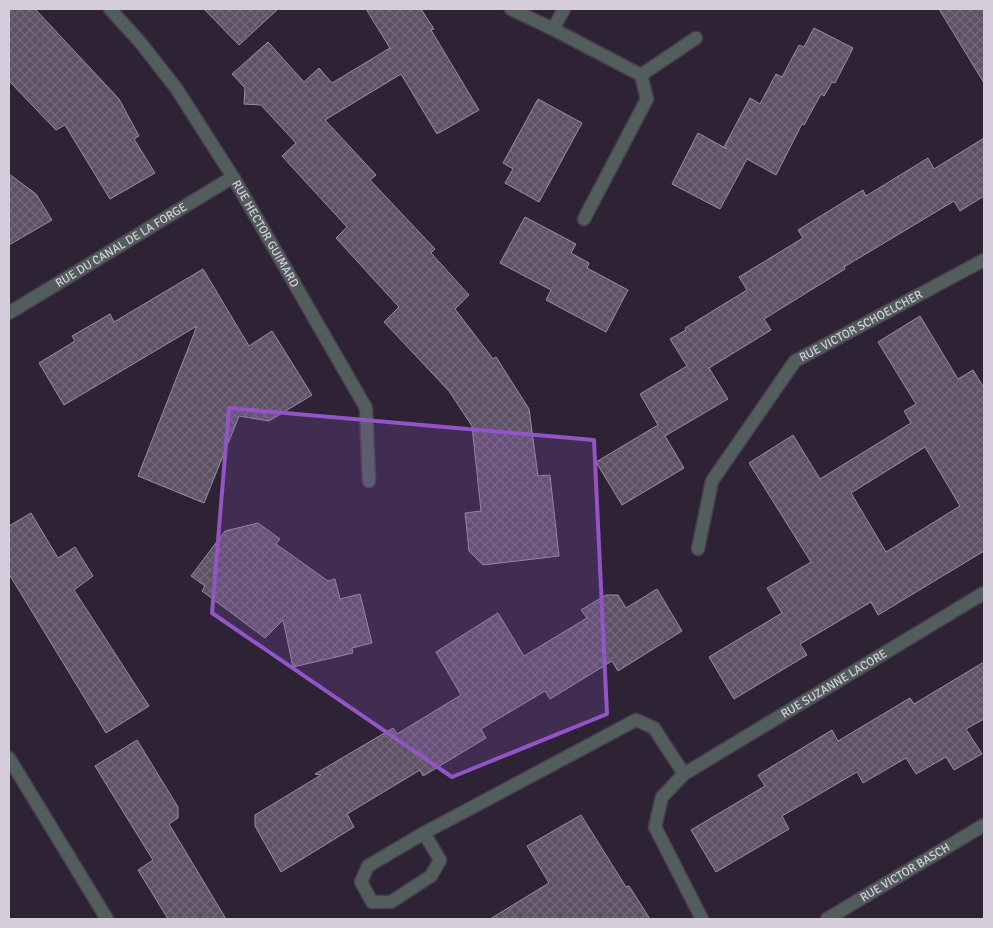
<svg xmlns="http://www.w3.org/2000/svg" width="993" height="928" font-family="Signika,sans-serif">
	<defs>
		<pattern id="building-cross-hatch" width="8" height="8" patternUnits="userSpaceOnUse" patternTransform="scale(1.25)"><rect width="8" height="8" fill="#5d5165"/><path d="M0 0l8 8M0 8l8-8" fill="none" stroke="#73697a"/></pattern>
	</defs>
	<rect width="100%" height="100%" fill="#2d2334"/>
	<!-- building -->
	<g fill="url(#building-cross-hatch)" stroke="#998da2" fill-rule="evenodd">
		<path d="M 9,9 L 35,9 L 119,99 L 139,136 L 134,139 L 155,173 L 110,199 L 65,125 L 56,130 L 9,81 Z"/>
		<path d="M 204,9 L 278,9 L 239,45 Z"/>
		<path d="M 366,9 L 421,9 L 434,29 L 431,30 L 479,110 L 437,134 L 401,74 L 325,120 L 376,175 L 370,180 L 435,249 L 431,253 L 469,295 L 455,309 L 493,359 L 496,357 L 529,409 L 538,476 L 550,475 L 559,556 L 483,565 L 469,551 L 465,513 L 481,511 L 472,426 L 449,391 L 384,322 L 399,307 L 336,238 L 347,227 L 282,156 L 296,143 L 261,105 L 244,104 L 245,88 L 232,74 L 268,42 L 304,82 L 319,68 L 332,83 L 390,48 Z"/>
		<path d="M 939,9 L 984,9 L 984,83 Z"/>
		<path d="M 814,28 L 853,48 L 835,83 L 832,82 L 824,96 L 821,94 L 804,125 L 802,124 L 776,175 L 747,159 L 720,209 L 672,184 L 698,133 L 727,149 L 724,147 L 750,98 L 760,104 L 776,74 L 782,77 L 799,45 L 804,47 Z"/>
		<path d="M 538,99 L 582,123 L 539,202 L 505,183 L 513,169 L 503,163 Z"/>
		<path d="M 984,138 L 984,196 L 960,211 L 954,201 L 844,267 L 845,269 L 764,319 L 771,330 L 709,368 L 728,399 L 665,436 L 684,468 L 622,505 L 596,462 L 658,425 L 640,394 L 687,366 L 670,339 L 686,330 L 685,328 L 747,290 L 739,277 L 803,238 L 798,230 L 863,190 L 866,196 L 928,158 L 934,169 Z"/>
		<path d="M 9,174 L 36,194 L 52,220 L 9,245 Z"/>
		<path d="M 525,217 L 576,244 L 571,253 L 589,263 L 587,268 L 628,290 L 606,332 L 546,300 L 551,290 L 500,263 Z"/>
		<path d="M 203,269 L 249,346 L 272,331 L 312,395 L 269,421 L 239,416 L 204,503 L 138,476 L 197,326 L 64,405 L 39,363 L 75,341 L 72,336 L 110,314 L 114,322 Z"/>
		<path d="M 920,316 L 958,379 L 973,370 L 984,388 L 984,551 L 878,615 L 871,602 L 800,644 L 807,655 L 734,699 L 709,657 L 782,613 L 767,588 L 811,562 L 749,463 L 793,435 L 820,479 L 911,423 L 904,411 L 916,404 L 878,342 ZM 925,447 L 960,506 L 886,552 L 851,493 Z"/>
		<path d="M 31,513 L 58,558 L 75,547 L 93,576 L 74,590 L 149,706 L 106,733 L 9,574 L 9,526 Z"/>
		<path d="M 258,523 L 280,539 L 276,544 L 328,581 L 335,579 L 340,599 L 360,594 L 372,643 L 352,648 L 353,653 L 293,667 L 283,620 L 265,638 L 202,591 L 205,586 L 191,576 L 225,531 Z"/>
		<path d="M 657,589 L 682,631 L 618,671 L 612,661 L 550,699 L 545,691 L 481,729 L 486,738 L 423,776 L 420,770 L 347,814 L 354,827 L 281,872 L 255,826 L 255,815 L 321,775 L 315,774 L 393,728 L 397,734 L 461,695 L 436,652 L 498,613 L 524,656 L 587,618 L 581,610 L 606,595 L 618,595 L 626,608 Z"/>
		<path d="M 984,662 L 984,719 L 966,729 L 982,754 L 954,770 L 946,757 L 916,774 L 906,758 L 863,783 L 857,772 L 782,816 L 789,829 L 716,872 L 691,830 L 765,786 L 758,775 L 832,730 L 838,741 L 910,698 L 914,704 Z"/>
		<path d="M 137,740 L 178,807 L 178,818 L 169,824 L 226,919 L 168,919 L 138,870 L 153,860 L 95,766 Z"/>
		<path d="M 581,815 L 626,887 L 629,886 L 650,919 L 490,919 L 549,883 L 527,846 Z"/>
	</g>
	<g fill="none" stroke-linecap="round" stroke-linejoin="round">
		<!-- minor casing -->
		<g stroke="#483e4f" stroke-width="15">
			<g id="minor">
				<path id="s1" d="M 110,9 L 140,42 L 176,88 L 233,177 L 366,408 L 369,481"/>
				<path d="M 511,9 L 553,29"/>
				<path d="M 564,9 L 553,29 L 641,75 L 647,99 L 584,219"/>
				<path d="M 641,75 L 696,38"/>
				<path id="s2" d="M 9,313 L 233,177"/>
				<path id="s3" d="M 698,549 L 712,481 L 795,361 L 984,260"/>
				<path d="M 9,758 L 107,919"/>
				<path d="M 424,833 L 440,860 L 431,876 L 391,902 L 372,902 L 361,882 L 368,866 L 424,833 L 636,720 L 654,728 L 684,774"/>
				<path id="s4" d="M 702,919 L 655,827 L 662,797 L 684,774 L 984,593"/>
				<path id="s5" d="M 827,919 L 984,825"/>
			</g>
		</g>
		<!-- minor -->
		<use href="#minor" stroke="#525e5c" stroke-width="12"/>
	</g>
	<!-- marked area -->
	<path fill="#9254c6" fill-opacity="0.2" stroke="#9254c6" stroke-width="4" stroke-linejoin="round" d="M 229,408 L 594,440 L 607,714 L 452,777 L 212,613 Z"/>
	<g text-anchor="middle" stroke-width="4.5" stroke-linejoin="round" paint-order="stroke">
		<!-- street labels -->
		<g font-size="12" fill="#d5ceda" stroke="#130e16">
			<text dy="4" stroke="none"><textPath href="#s1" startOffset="274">RUE HECTOR GUIMARD</textPath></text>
			<text dy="4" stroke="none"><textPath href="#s2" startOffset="131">RUE DU CANAL DE LA FORGE</textPath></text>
			<text dy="4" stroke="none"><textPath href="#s3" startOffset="290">RUE VICTOR SCHOELCHER</textPath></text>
			<text dy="4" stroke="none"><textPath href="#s4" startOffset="341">RUE SUZANNE LACORE</textPath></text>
			<text dy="4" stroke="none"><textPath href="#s5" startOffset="91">RUE VICTOR BASCH</textPath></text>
		</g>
	</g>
	<!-- border -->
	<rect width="993" height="928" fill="none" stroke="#d5ceda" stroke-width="20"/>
</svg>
